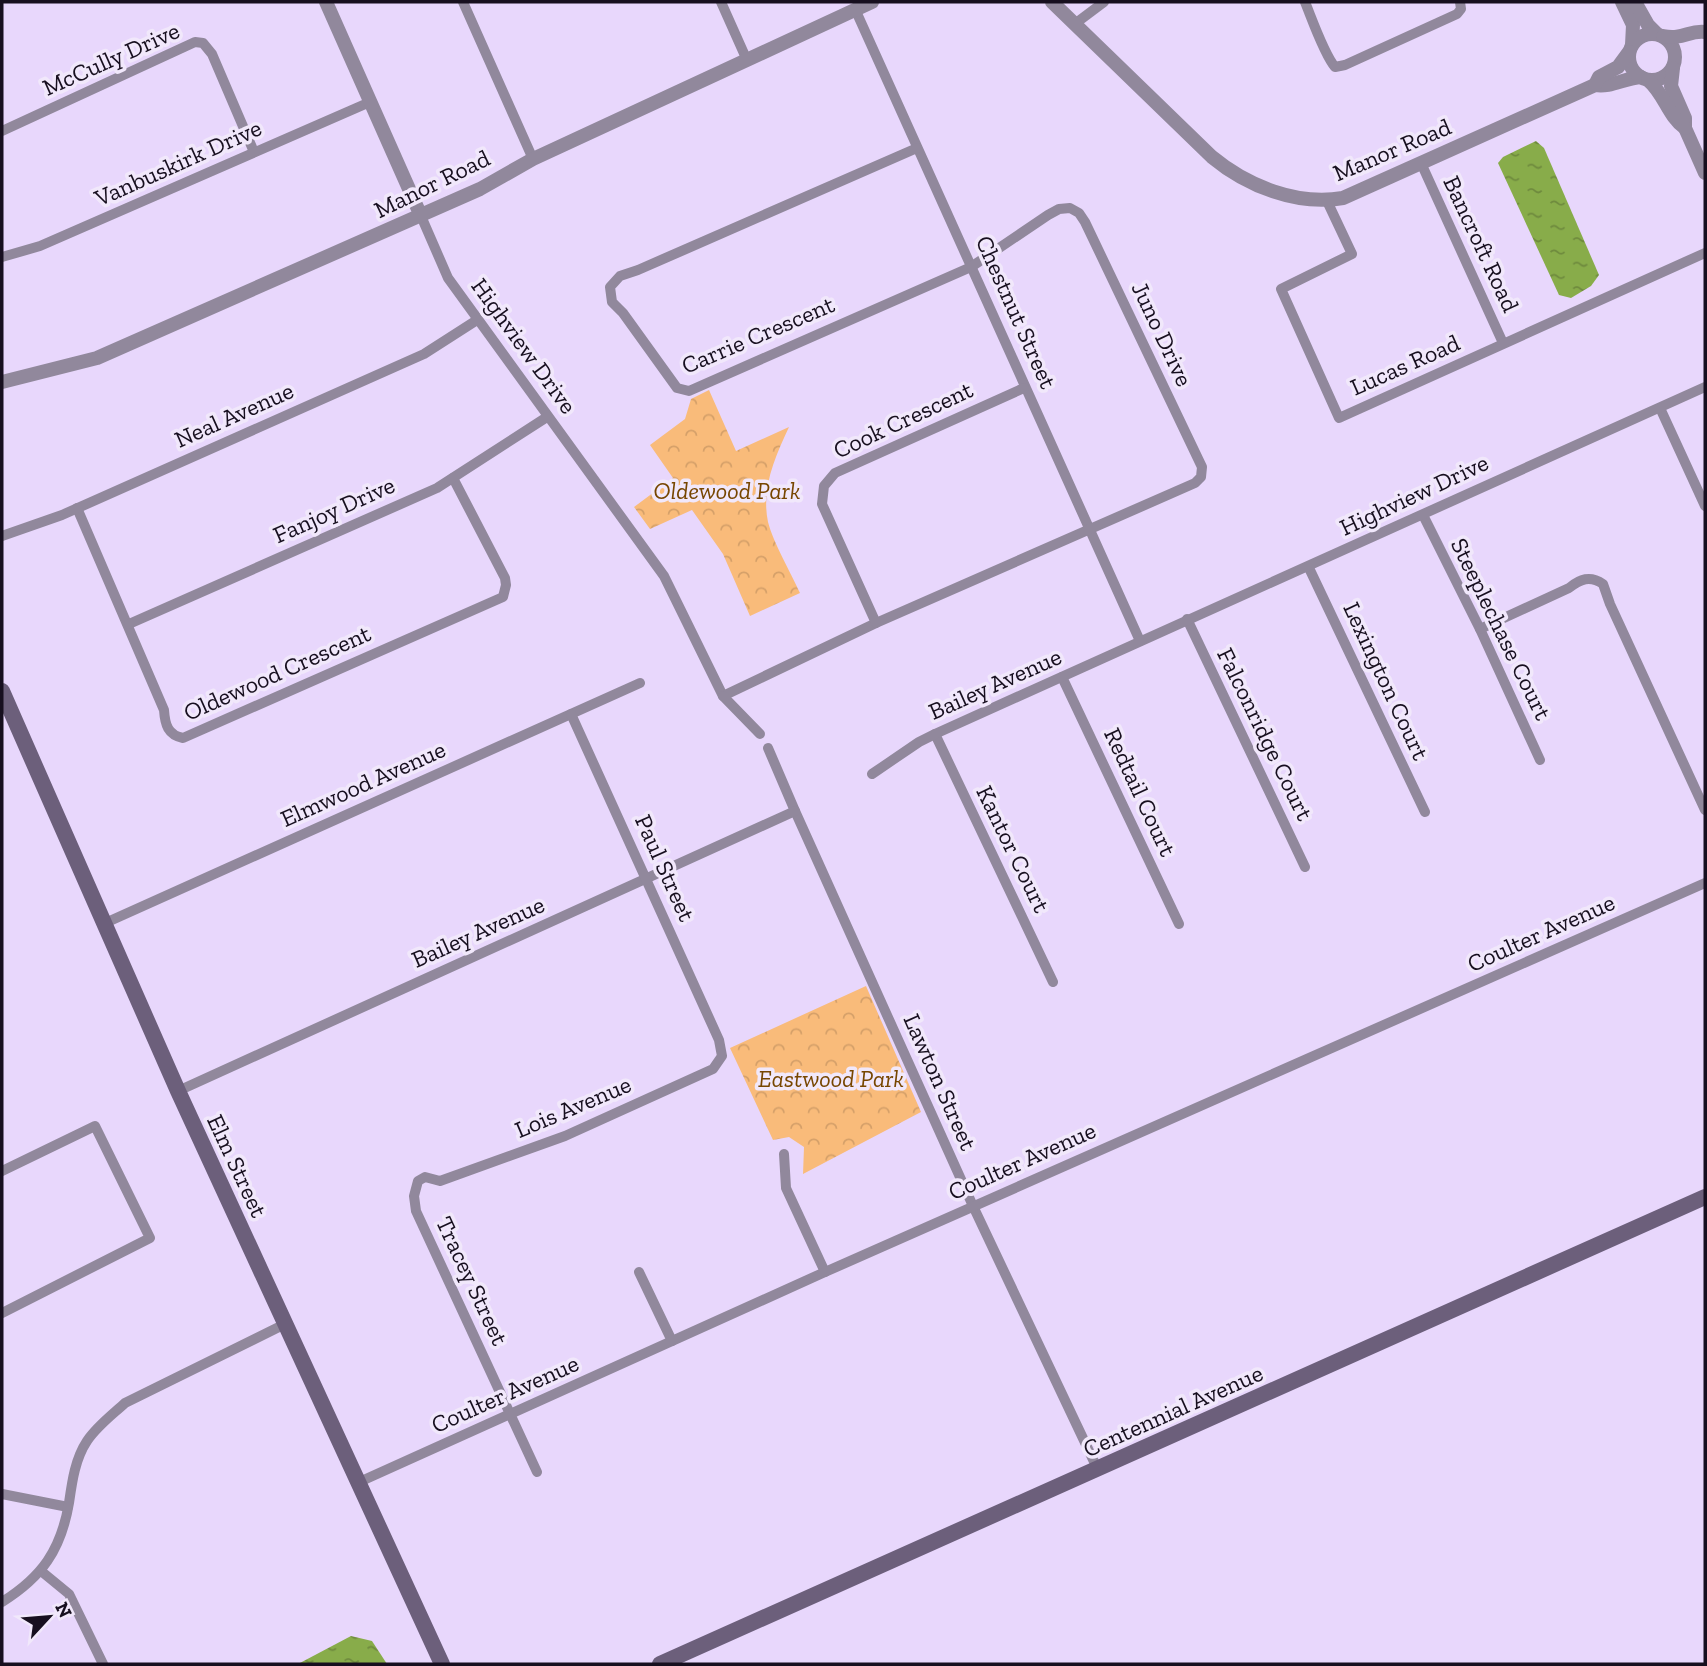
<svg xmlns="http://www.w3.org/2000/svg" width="1707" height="1666" font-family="'Zilla Slab',serif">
	<defs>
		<pattern id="park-crowns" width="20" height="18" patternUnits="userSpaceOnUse" patternTransform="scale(1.75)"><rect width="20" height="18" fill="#f9bb7a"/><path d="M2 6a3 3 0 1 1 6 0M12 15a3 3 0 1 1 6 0" fill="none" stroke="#d5a069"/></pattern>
		<pattern id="water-ripples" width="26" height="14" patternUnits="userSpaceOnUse" patternTransform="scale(1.75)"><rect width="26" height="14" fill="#88ac4a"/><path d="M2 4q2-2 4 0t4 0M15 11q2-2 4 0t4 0" fill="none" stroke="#6e8a3d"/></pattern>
	</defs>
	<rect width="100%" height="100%" fill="#e8d7fc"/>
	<!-- park -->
	<g fill="url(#park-crowns)">
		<path d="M 709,390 L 736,451 L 789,427 C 775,457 761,488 768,522 C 773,542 791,573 800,593 L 750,616 L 723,554 L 692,510 L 650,529 L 634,507 L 673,478 L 650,445 L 685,419 L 691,399 Z"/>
		<path d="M 866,986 L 921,1112 L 803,1174 L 804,1147 L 789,1137 L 773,1140 L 730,1048 Z"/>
	</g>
	<!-- water -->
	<g fill="url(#water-ripples)">
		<path d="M 1536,141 L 1544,148 L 1599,275 L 1591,286 L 1571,298 L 1559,295 L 1498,163 L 1503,157 Z"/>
		<path d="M 351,1636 L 372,1641 L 387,1664 L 298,1664 Z"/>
	</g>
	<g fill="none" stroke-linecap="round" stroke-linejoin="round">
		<!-- minor -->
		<g stroke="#91889c" stroke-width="10">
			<path d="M 463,2 L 533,159"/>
			<path d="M 721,2 L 746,58"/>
			<path d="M 1305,2 C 1312,19 1324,54 1335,67 L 1345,65 L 1457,14 L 1461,9 L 1460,2"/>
			<path d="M 855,9 L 1140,641"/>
			<path d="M 1076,23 L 1104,2"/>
			<path d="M 2,131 L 195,42 L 203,43 L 212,54 L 254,152"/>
			<path d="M 1421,163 L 1503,343"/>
			<path d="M 1327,201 L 1352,254 L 1281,289 L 1339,418 L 1705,253"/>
			<path d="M 421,216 L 448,278 L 664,576 L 723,696 L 876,623 L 1195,483 L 1201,477 L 1202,467 L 1085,222 L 1079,213 L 1070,208 L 1059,209 L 1048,215 L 971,267 L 689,391 L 677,388 L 623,313 L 612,302 L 610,287 L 620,276 L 638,270 L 917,148"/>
			<path d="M 2,257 L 40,246 L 370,102"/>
			<path d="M 1660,408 L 1705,506"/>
			<path d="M 77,508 L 164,710 C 165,725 168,735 183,738 L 503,597 L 506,585 L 505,578 L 453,478"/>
			<path d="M 1423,515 L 1480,629 L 1540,760"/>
			<path d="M 2,536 L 62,515 L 424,354 L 477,320"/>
			<path d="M 1309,568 L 1425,812"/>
			<path d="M 1187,619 L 1305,867"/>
			<path d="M 876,623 L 822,504 L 824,486 L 835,473 L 1024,388"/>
			<path d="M 129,624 L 437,488 L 547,417"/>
			<path d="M 1480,629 L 1569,588 C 1580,579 1590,575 1603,584 L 1610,604 L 1705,810"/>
			<path d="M 1062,677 L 1179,924"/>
			<path d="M 723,696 L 760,734"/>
			<path d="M 935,734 L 1053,982"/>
			<path d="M 768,748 L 795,811 L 973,1206 L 1098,1470"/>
			<path d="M 872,774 L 919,742 L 935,734 L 1705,387"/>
			<path d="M 103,924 L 640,683"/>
			<path d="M 178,1091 L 795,811"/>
			<path d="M 784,1154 L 786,1188 L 825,1272"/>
			<path d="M 2,1171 L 95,1126 L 150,1238 L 2,1313"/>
			<path d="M 639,1272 L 672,1341"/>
			<path d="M 537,1472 L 416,1211 L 414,1196 L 418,1181 L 425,1177 L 440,1181 L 565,1136 L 713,1069 L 722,1056 L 719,1040 L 571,714"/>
			<path d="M 357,1483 L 825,1272 L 1705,883"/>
			<path d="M 2,1494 L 68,1507"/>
			<path d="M 41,1571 L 69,1594 L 103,1664"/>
			<path d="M 2,1602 C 42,1577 61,1550 69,1503 C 72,1482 75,1459 87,1441 C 97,1426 112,1415 125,1403 L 285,1324"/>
		</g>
		<!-- tertiary -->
		<g stroke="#91889c" stroke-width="14">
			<path d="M 326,2 L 421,216"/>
			<path d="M 1052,2 L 1212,157 C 1247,186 1297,206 1343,198 L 1595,85 C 1610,88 1625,78 1641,77"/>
			<path d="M 1622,2 L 1633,25 L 1632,45"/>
			<path d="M 1635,2 L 1648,25 L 1657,34"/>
			<circle cx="1652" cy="57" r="23"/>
			<path d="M 1663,36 C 1683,40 1689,30 1705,32"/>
			<path d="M 1673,68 L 1671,86 L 1685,118 L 1685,128 L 1705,173"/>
			<path d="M 1648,80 C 1664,93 1668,116 1685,128"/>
			<path d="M 1595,85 L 1599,77 L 1618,67 L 1629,52"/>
			<path d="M 2,382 L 97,358 L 480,189 L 533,159 L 872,2"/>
		</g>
		<!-- secondary -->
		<g stroke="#6c5f7b" stroke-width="16">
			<path d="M 2,691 L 178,1091 L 442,1664"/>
			<path d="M 660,1664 L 1705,1197"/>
		</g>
	</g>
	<g text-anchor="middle" stroke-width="7" stroke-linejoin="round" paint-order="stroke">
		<!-- street labels -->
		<g font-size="24" fill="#170f1f" stroke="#f1e8fb">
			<text transform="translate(111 59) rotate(-24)" y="8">McCully Drive</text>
			<text transform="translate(1392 150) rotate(-23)" y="8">Manor Road</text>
			<text transform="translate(178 163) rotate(-24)" y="8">Vanbuskirk Drive</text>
			<text transform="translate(432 184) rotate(-26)" y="8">Manor Road</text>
			<text transform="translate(1481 244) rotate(65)" y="8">Bancroft Road</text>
			<text transform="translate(1016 312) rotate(66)" y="8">Chestnut Street</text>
			<text transform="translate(1162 334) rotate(65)" y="8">Juno Drive</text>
			<text transform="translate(758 335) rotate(-23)" y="8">Carrie Crescent</text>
			<text transform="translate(524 346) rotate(54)" y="8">Highview Drive</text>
			<text transform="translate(1405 365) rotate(-24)" y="8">Lucas Road</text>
			<text transform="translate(234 415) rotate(-24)" y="8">Neal Avenue</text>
			<text transform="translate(903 420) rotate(-25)" y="8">Cook Crescent</text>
			<text transform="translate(1414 495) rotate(-25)" y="8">Highview Drive</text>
			<text transform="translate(334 510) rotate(-24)" y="8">Fanjoy Drive</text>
			<text transform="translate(1501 629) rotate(64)" y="8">Steeplechase Court</text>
			<text transform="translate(277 673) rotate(-24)" y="8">Oldewood Crescent</text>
			<text transform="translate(1386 681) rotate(65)" y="8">Lexington Court</text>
			<text transform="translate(995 684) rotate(-24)" y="8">Bailey Avenue</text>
			<text transform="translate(1265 734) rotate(64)" y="8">Falconridge Court</text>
			<text transform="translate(363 784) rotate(-24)" y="8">Elmwood Avenue</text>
			<text transform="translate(1140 792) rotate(65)" y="8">Redtail Court</text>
			<text transform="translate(1013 849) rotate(64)" y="8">Kantor Court</text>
			<text transform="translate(665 868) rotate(66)" y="8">Paul Street</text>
			<text transform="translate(478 932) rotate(-24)" y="8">Bailey Avenue</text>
			<text transform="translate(1541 933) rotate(-24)" y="8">Coulter Avenue</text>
			<text transform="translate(940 1082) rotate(66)" y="8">Lawton Street</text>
			<text transform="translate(573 1107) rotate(-23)" y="8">Lois Avenue</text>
			<text transform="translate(1022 1161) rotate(-24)" y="8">Coulter Avenue</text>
			<text transform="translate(237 1166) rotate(65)" y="8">Elm Street</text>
			<text transform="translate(472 1281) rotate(65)" y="8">Tracey Street</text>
			<text transform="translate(505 1394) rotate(-24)" y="8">Coulter Avenue</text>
			<text transform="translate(1173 1411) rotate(-24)" y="8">Centennial Avenue</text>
		</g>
		<!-- park labels -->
		<g font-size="24" font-style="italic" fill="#774600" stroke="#f1e8fb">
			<text x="727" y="499">Oldewood Park</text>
			<text x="831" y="1087">Eastwood Park</text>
		</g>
	</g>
	<!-- border -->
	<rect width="1707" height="1666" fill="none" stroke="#170f1f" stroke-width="7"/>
	<!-- north arrow -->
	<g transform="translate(49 1617) rotate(64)" stroke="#f1e8fb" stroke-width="5" paint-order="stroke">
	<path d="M0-5L12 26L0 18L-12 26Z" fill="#170f1f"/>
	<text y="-10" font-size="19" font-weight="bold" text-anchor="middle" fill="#170f1f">N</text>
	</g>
</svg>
